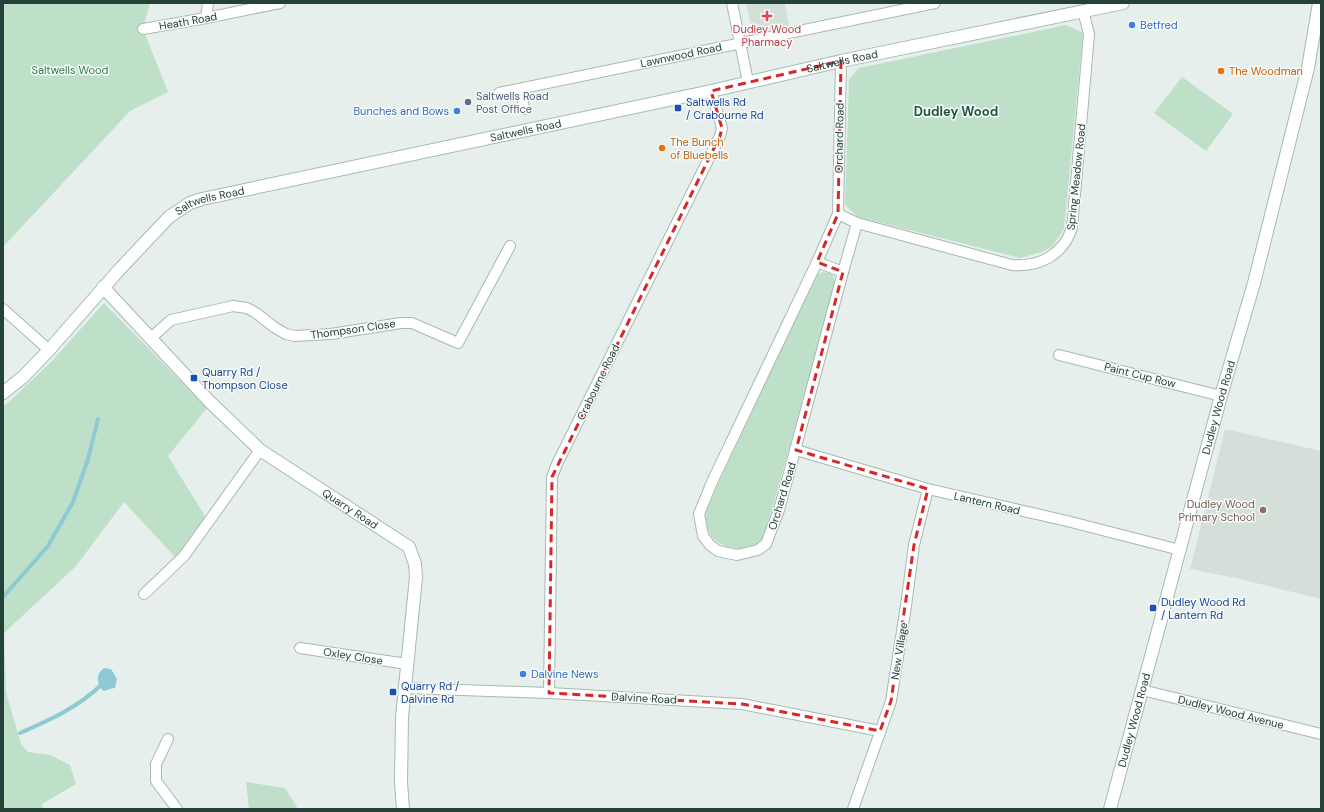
<svg xmlns="http://www.w3.org/2000/svg" width="1324" height="812" font-family="'DM Sans',sans-serif">
	<rect width="100%" height="100%" fill="#e6efeb"/>
	<!-- built -->
	<g fill="#d4dfda">
		<path d="M 746,3 L 785,3 L 789,26 L 753,34 Z"/>
		<path d="M 1225,429 L 1321,451 L 1321,599 L 1236,578 L 1190,569 Z"/>
	</g>
	<!-- green -->
	<g fill="#bfe0c8">
		<path d="M 3,3 L 150,3 L 143,29 L 168,92 L 130,111 L 3,247 Z"/>
		<path d="M 1066,25 L 1083,33 L 1064,229 L 1052,247 L 1042,252 L 1020,258 L 858,217 L 845,205 L 849,79 L 859,68 Z"/>
		<path d="M 1182,77 L 1233,114 L 1206,151 L 1154,113 Z"/>
		<path d="M 824,272 L 832,274 L 834,278 L 834,288 L 764,538 C 761,540 758,544 754,546 C 737,554 714,546 707,528 C 705,522 706,513 707,507 L 817,274 Z"/>
		<path d="M 104,303 L 207,408 L 168,456 L 206,518 L 177,559 L 124,502 L 76,566 L 4,633 L 6,693 L 21,744 L 28,752 L 50,755 L 70,765 L 76,784 L 42,804 L 43,809 L 3,809 L 3,406 L 9,402 L 53,360 Z"/>
		<path d="M 246,782 L 285,788 L 298,809 L 249,809 Z"/>
	</g>
	<!-- water -->
	<path fill="#8ec9d4" d="M 104,668 L 111,669 L 117,679 L 115,688 C 110,688 107,691 103,691 C 96,683 96,674 104,668 Z"/>
	<g fill="none" stroke-linecap="round" stroke-linejoin="round">
		<!-- stream -->
		<g stroke="#8ec9d4" stroke-width="4">
			<path d="M 3,597 L 48,546 L 73,502 L 88,459 L 98,419"/>
			<path d="M 20,733 C 49,720 77,708 100,686"/>
		</g>
		<!-- street casing -->
		<g stroke="#a8b8b2" stroke-width="12">
			<g id="street">
				<path d="M 732,3 L 748,82"/>
				<path d="M 206,18 L 208,3"/>
				<path d="M 143,29 L 206,18 L 280,3"/>
				<path d="M 521,89 L 524,109"/>
				<path d="M 499,93 L 935,3"/>
				<path d="M 838,214 L 857,223 L 843,272 L 779,510 L 766,544 L 758,550 L 737,555 L 718,551 L 710,545 L 703,536 L 699,514 L 712,482 L 817,262 L 838,214 L 841,61"/>
				<path d="M 857,223 L 1012,265 C 1040,267 1063,255 1072,228 L 1089,34 L 1083,11"/>
				<path d="M 817,262 L 843,272"/>
				<path d="M 3,309 L 49,350"/>
				<path d="M 151,338 L 171,320 L 233,306 L 247,308 L 256,313 L 274,327 L 286,334 L 295,336 L 331,334 L 401,323 L 412,323 L 458,343 L 510,246"/>
				<path d="M 1059,355 L 1221,396"/>
				<path d="M 796,450 L 928,489 L 1067,521 L 1180,550"/>
				<path d="M 144,594 L 184,556 L 260,450"/>
				<path d="M 300,648 L 407,664"/>
				<path d="M 405,688 L 549,693 L 742,704 L 880,731"/>
				<path d="M 1142,690 L 1321,734"/>
				<path d="M 549,693 L 552,477 L 557,464 L 720,136 L 722,128 L 711,91"/>
				<path d="M 168,739 L 156,764 L 156,781 L 177,809"/>
				<path d="M 853,809 L 891,701 L 906,606 L 914,545 L 928,489"/>
			</g>
		</g>
		<!-- secondary casing -->
		<g stroke="#a4bbb3" stroke-width="14">
			<g id="secondary">
				<path id="s1" d="M 103,287 L 210,402 L 260,450 L 409,547 L 415,564 L 416,577 L 402,717 L 401,782 L 403,809"/>
				<path id="s2" d="M 3,393 L 23,377 L 49,350 L 119,270 L 169,217 L 190,203 L 202,199 L 711,91 L 841,61 L 1123,3"/>
				<path id="s3" d="M 1110,809 L 1221,396 L 1254,283 L 1308,68 L 1319,3"/>
			</g>
		</g>
		<!-- street -->
		<use href="#street" stroke="#fff" stroke-width="10"/>
		<!-- secondary -->
		<use href="#secondary" stroke="#fff" stroke-width="12"/>
	</g>
	<!-- marked area -->
	<path fill="none" stroke="#d62828" stroke-width="3" stroke-dasharray="8 5" stroke-linejoin="round" d="M 841,61 L 838,214 L 817,262 L 843,272 L 796,450 L 928,489 L 914,545 L 891,701 L 880,731 L 742,704 L 549,693 L 552,477 L 720,136 L 722,128 L 711,91 Z"/>
	<!-- markers -->
	<path fill="#e0444e" stroke="#f7fbf9" stroke-width="1.5" d="M765 10h4v4h4v4h-4v4h-4v-4h-4v-4h4z"/>
	<g fill="#3f7fe0" stroke="#f7fbf9" stroke-width="1.5">
		<circle cx="1132" cy="25" r="4"/>
		<circle cx="457" cy="111" r="4"/>
		<circle cx="523" cy="674" r="4"/>
	</g>
	<g fill="#e8710a" stroke="#f7fbf9" stroke-width="1.5">
		<circle cx="1221" cy="71" r="4"/>
		<circle cx="662" cy="148" r="4"/>
	</g>
	<circle fill="#5c6f8a" stroke="#f7fbf9" stroke-width="1.5" cx="468" cy="102" r="4"/>
	<g fill="#1a4fb4" stroke="#f7fbf9" stroke-width="1.5">
		<rect x="674" y="104" width="8" height="8" rx="2"/>
		<rect x="190" y="374" width="8" height="8" rx="2"/>
		<rect x="1149" y="604" width="8" height="8" rx="2"/>
		<rect x="389" y="688" width="8" height="8" rx="2"/>
	</g>
	<circle fill="#8d6e63" stroke="#f7fbf9" stroke-width="1.5" cx="1263" cy="510" r="4"/>
	<g text-anchor="middle" stroke-width="3" stroke-linejoin="round" paint-order="stroke">
		<!-- street labels -->
		<g font-size="11" fill="#24423a" stroke="#f7fbf9">
			<text transform="translate(188 21) rotate(-10)" y="4">Heath Road</text>
			<text transform="translate(681 55) rotate(-12)" y="4">Lawnwood Road</text>
			<text dy="4" stroke="none"><textPath href="#s2" startOffset="935">Saltwells Road</textPath></text>
			<text dy="4" stroke="none"><textPath href="#s2" startOffset="611">Saltwells Road</textPath></text>
			<text transform="translate(839 138) rotate(-89)" y="4">Orchard Road</text>
			<text transform="translate(1076 177) rotate(-84)" y="4">Spring Meadow Road</text>
			<text dy="4" stroke="none"><textPath href="#s2" startOffset="287">Saltwells Road</textPath></text>
			<text transform="translate(353 329) rotate(-8)" y="4">Thompson Close</text>
			<text transform="translate(1140 375) rotate(14)" y="4">Paint Cup Row</text>
			<text transform="translate(598 382) rotate(-64)" y="4">Crabourne Road</text>
			<text dy="4" stroke="none"><textPath href="#s3" startOffset="416">Dudley Wood Road</textPath></text>
			<text transform="translate(782 496) rotate(-73)" y="4">Orchard Road</text>
			<text transform="translate(987 503) rotate(13)" y="4">Lantern Road</text>
			<text dy="4" stroke="none"><textPath href="#s1" startOffset="334">Quarry Road</textPath></text>
			<text transform="translate(899 651) rotate(-81)" y="4">New Village</text>
			<text transform="translate(353 656) rotate(9)" y="4">Oxley Close</text>
			<text transform="translate(644 698) rotate(3)" y="4">Dalvine Road</text>
			<text transform="translate(1231 712) rotate(14)" y="4">Dudley Wood Avenue</text>
			<text dy="4" stroke="none"><textPath href="#s3" startOffset="92">Dudley Wood Road</textPath></text>
		</g>
		<!-- shop labels -->
		<g font-size="11" fill="#366cbe" stroke="#f7fbf9" text-anchor="start">
			<text x="1140" y="29">Betfred</text>
			<text x="449" y="115" text-anchor="end">Bunches and Bows</text>
			<text x="531" y="678">Dalvine News</text>
		</g>
		<!-- health labels -->
		<g font-size="11" fill="#be3a42" stroke="#f7fbf9">
			<text x="767" y="33">Dudley Wood<tspan x="767" dy="13">Pharmacy</tspan></text>
		</g>
		<!-- park labels -->
		<g font-size="11" fill="#2d7a4b" stroke="#f7fbf9">
			<text x="70" y="74">Saltwells Wood</text>
		</g>
		<!-- food labels -->
		<g font-size="11" fill="#c56008" stroke="#f7fbf9" text-anchor="start">
			<text x="1229" y="75">The Woodman</text>
			<text x="670" y="146">The Bunch<tspan x="670" dy="13">of Bluebells</tspan></text>
		</g>
		<!-- service labels -->
		<g font-size="11" fill="#4e5e75" stroke="#f7fbf9" text-anchor="start">
			<text x="476" y="100">Saltwells Road<tspan x="476" dy="13">Post Office</tspan></text>
		</g>
		<!-- transit labels -->
		<g font-size="11" fill="#164399" stroke="#f7fbf9" text-anchor="start">
			<text x="686" y="106">Saltwells Rd<tspan x="686" dy="13">/ Crabourne Rd</tspan></text>
			<text x="202" y="376">Quarry Rd /<tspan x="202" dy="13">Thompson Close</tspan></text>
			<text x="1161" y="606">Dudley Wood Rd<tspan x="1161" dy="13">/ Lantern Rd</tspan></text>
			<text x="401" y="690">Quarry Rd /<tspan x="401" dy="13">Dalvine Rd</tspan></text>
		</g>
		<!-- education labels -->
		<g font-size="11" fill="#785e54" stroke="#f7fbf9" text-anchor="end">
			<text x="1255" y="508">Dudley Wood<tspan x="1255" dy="13">Primary School</tspan></text>
		</g>
		<!-- quarter labels -->
		<g font-size="13" font-weight="bold" fill="#1f5548" stroke="#f7fbf9">
			<text x="956" y="116">Dudley Wood</text>
		</g>
	</g>
	<!-- border -->
	<rect width="1324" height="812" fill="none" stroke="#24423a" stroke-width="8"/>
</svg>
